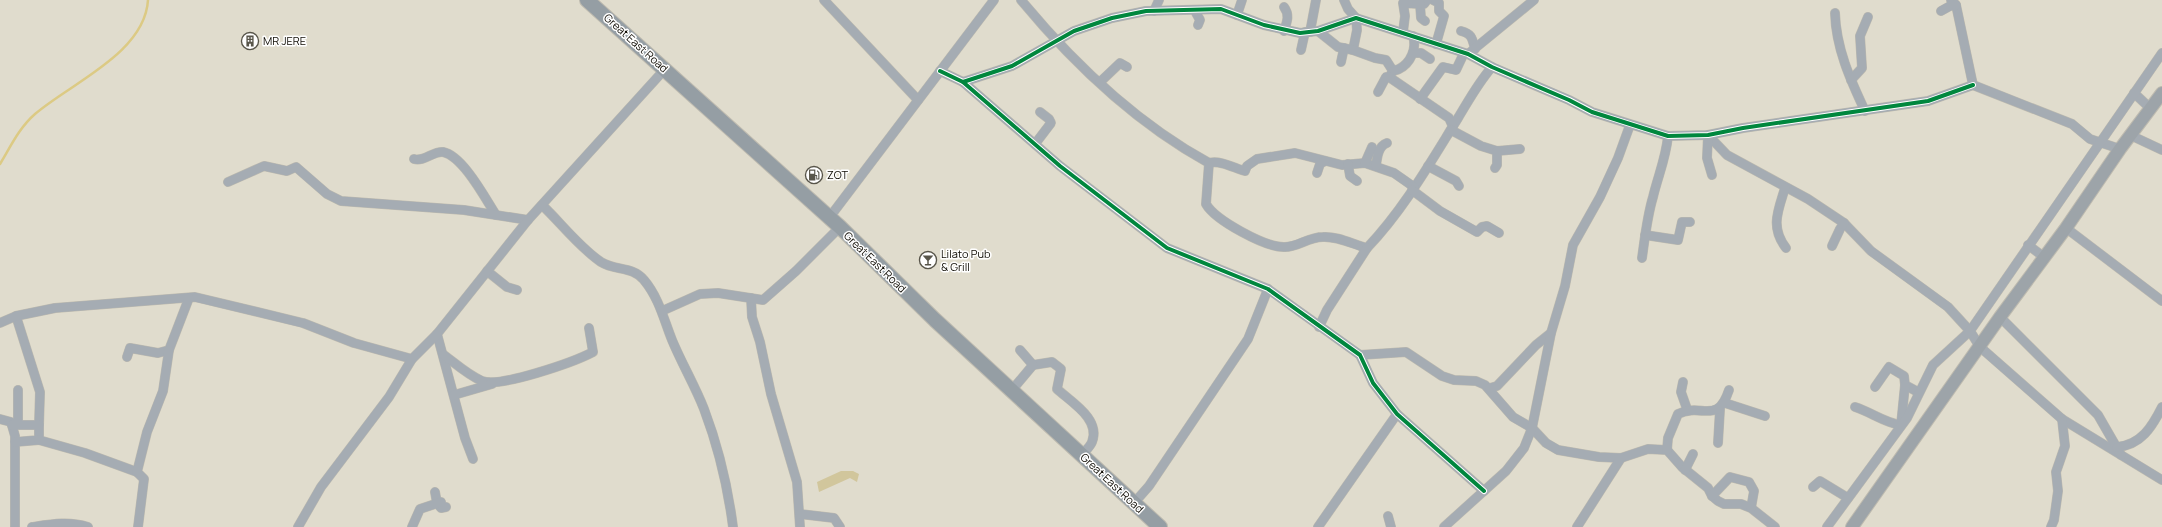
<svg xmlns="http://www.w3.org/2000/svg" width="2162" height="527" font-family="Manrope,sans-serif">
	<rect width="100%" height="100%" fill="#e0dccd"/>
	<!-- green -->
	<path fill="#d1c69c" d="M 841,471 L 853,471 L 859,474 L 857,482 L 850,478 L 819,492 L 817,482 Z"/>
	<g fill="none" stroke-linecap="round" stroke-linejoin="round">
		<!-- stream -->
		<path stroke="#dcca84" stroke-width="2.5" d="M 0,164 C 11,146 19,128 35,114 C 71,83 145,53 148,0"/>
		<!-- minor casing -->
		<g stroke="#bdbaaf" stroke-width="10">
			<g id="minor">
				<path d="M 824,0 L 918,100"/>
				<path d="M 1021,0 C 1074,64 1136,123 1209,163 L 1206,204 C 1215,220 1266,248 1285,247 C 1298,247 1308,237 1323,237 C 1338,236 1352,244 1367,248 C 1404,209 1430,163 1458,118 C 1469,100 1478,83 1492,67"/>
				<path d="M 1344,0 L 1348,9 L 1356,18 L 1357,30 L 1353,50"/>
				<path d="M 1433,0 L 1439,3 L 1439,11 L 1444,16 L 1436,44"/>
				<path d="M 1951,0 L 1956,5 L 1973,85 L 2072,124 L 2090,139 L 2120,149"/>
				<path d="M 1154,11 L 1159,0"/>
				<path d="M 1195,11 L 1200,20 L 1198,25"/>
				<path d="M 1941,11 L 1950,6 L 1956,5"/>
				<path d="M 1835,13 C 1836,48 1850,79 1865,111"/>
				<path d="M 1237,15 L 1242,0"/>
				<path d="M 1425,21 L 1421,18 L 1420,4 L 1424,4 L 1427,0"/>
				<path d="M 1284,31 C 1287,22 1290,15 1284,7"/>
				<path d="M 1318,31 L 1338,47 L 1353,50 L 1375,58 L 1386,60 L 1393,71"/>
				<path d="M 1461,31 C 1472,34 1472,38 1475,49"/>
				<path d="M 1310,32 L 1316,0"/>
				<path d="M 1403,32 L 1405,16 L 1403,3 L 1420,4 L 1419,0"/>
				<path d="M 1301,50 L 1305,32"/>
				<path d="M 1413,53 L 1421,53 L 1430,59"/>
				<path d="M 1468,54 L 1534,0"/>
				<path d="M 1341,62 L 1344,48"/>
				<path d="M 940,71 L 963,82 L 1060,166 L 1167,248 L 1268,289 L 1360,355 L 1373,383 L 1397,414 L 1484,491"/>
				<path d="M 1391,74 C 1393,70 1394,71 1399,69 C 1411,63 1417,48 1413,36"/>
				<path d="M 1851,80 L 1862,68 L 1860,36 L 1868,17"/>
				<path d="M 963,82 L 1012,66 L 1074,31 L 1112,18 L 1146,11 L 1221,9 L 1264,25 L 1300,33 L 1318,31 L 1356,18 L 1468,54 L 1492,67 L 1569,100 L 1592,112 L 1668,136 L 1708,135 L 1743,128 L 1928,101 L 1973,85"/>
				<path d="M 1100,82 L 1120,63 L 1127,67"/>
				<path d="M 1378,92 L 1386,77 L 1389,77 L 1449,118 L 1453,127"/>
				<path d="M 2134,93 L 2150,108"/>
				<path d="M 1420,99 L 1443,67 L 1456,70 L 1464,53"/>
				<path d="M 1451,130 L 1481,146 L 1497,151 L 1520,149"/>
				<path d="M 1708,135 L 1727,155 L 1808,199 L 1844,223 L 1871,251 L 1948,307 L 1970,331 L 1980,347 L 2062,419 L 2162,480"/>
				<path d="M 1708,135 L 1707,158 L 1712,175"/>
				<path d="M 2130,135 L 2162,150"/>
				<path d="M 1035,144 L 1051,123 L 1049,119 L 1040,112"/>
				<path d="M 414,159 C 424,162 433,151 443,152 C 463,156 485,198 496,215"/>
				<path d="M 1209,163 C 1221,160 1234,168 1245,171 L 1247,166 L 1257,159 L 1295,153 L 1342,165 L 1365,163 L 1394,173 L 1414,187"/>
				<path d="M 1365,163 L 1372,147"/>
				<path d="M 1348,164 L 1350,176 L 1357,181"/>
				<path d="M 1376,166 C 1377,158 1378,146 1387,143"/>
				<path d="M 1428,166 L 1456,181 L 1459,186"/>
				<path d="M 1495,168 L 1497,165 L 1497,151"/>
				<path d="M 1317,173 L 1320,164 L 1325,161"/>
				<path d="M 228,182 L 264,166 L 287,171 L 296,167 L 327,194 L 341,201 L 464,210 L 528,220"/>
				<path d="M 1785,188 C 1778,211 1770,227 1786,248"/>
				<path d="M 1412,190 L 1440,211 L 1477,232 L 1482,227 L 1487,226 L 1499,233"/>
				<path d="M 542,205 C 561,223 579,247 601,262 C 615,271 633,266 644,280 C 659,298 664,320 672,340 C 682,364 695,386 704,409 C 718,446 728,488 733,527"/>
				<path d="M 829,218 L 994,0"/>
				<path d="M 2066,228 L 2162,301"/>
				<path d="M 1645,235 L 1678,240 L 1682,222 L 1690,222"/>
				<path d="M 2028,245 L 2044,257"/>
				<path d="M 1832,246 L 1840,229 L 1844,223"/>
				<path d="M 1642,258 C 1645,237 1647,217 1653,197 C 1658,176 1666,158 1668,136"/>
				<path d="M 487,271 L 507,287 L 517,290"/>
				<path d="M 751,298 L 752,317 L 760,342 L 771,394 L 797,482 L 800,527"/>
				<path d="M 662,311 L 700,294 L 718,293 L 763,300 L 796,271 L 840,227"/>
				<path d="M 16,316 L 40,392 L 39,425"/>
				<path d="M 2000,317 L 2098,415 L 2121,455"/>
				<path d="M 0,323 L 16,316 L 55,308 L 195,297 L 303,323 L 354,343 L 412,359"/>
				<path d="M 1319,327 L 1327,310 L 1367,248"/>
				<path d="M 437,334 L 465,438 L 473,459"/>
				<path d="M 444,355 C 456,364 468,375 482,381 C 500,388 574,362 593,352 L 589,328"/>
				<path d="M 1360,355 L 1406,352 L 1442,376 L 1454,380 L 1476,381 L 1485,385 L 1513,417 L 1532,428 L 1546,443 L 1558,450 L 1599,457 L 1621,458 L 1648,449 L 1667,450 L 1682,467 L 1708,488 L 1712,496 L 1718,501 L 1724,504 L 1741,504 L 1751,508 L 1775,527"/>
				<path d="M 127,357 L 130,348 L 158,353 L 169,350 L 189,298"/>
				<path d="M 1033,365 L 1052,362 L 1061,369 L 1057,389 C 1071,402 1101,419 1092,442 C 1090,447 1085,451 1082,455"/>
				<path d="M 1683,382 L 1681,392 L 1687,409"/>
				<path d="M 1875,387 L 1889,367 L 1904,376 L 1905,385 L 1918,392"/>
				<path d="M 1490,388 L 1497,386 L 1536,345 L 1551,333"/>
				<path d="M 1012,390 L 1033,365 L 1020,350"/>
				<path d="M 454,395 L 492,384"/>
				<path d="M 1725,403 L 1765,416"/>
				<path d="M 1855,407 C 1871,412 1885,423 1901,425 L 1905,385"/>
				<path d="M 0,419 L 11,422 L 15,436 L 15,527"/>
				<path d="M 18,424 L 18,390"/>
				<path d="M 12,425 L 39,425 L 39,440 L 15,442"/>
				<path d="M 39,440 L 85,453 L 137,472"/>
				<path d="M 1718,443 L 1720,409"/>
				<path d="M 2117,447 C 2141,445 2152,427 2162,407"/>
				<path d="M 1667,450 L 1668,438 L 1678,414 C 1702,402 1717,426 1729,390"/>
				<path d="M 1685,470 L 1693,454"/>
				<path d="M 1813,487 L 1820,481 L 1848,498"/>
				<path d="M 435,492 L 437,503 L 441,508 L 446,507"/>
				<path d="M 1712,496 L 1730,477 L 1749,482 L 1754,491 L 1751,508"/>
				<path d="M 1134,503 L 1149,486 L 1248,339 L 1268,289"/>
				<path d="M 800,514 L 834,518 L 840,527"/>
				<path d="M 1388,516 L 1391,527"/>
				<path d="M 32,527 C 52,524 69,521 88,527"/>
				<path d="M 138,527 L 144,479 L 137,472 L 147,432 L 163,391 L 169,350"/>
				<path d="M 298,527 L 321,487 L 389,397 L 412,359 L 437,334 L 528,220 L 665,69"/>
				<path d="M 412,527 L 420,509 L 441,502"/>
				<path d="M 1318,527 L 1397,414"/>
				<path d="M 1444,527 L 1506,471 L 1524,448 L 1532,428 L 1551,333 L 1565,286 L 1573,245 L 1600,197 L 1618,158 L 1630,125"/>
				<path d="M 1577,527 L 1621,458"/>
				<path d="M 1827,527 L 1907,418 L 1933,365 L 1970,331 L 2162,53"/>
				<path d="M 2051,527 L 2054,520 L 2058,491 L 2056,472 L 2065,446 L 2062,419"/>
			</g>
		</g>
		<!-- major casing -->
		<g stroke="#bdbaaf" stroke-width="14">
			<path id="major" d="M 1852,527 L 2000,317 L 2066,228 L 2120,149 L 2162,93"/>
		</g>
		<!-- highway casing -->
		<g stroke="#bdbaaf" stroke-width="16">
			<path id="highway" d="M 587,0 L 840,227 L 935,320 L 1160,527"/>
		</g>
		<!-- minor -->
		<use href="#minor" stroke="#a5acb3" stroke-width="9"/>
		<!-- major -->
		<use href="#major" stroke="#9da4a9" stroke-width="12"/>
		<!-- highway -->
		<use href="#highway" stroke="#959ea4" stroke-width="14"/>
		<!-- cycleway casing -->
		<g stroke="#fff" stroke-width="6">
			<g id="cycleway">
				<path d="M 940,71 L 963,82 L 1060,166 L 1167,248 L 1268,289 L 1360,355 L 1373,383 L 1397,414 L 1484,491"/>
				<path d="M 963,82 L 1012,66 L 1074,31 L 1112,18 L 1146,11 L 1221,9 L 1264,25 L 1300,33 L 1318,31 L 1356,18 L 1468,54 L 1492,67 L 1569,100 L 1592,112 L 1668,136 L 1708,135 L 1743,128 L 1928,101 L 1973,85"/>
			</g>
		</g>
		<!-- cycleway -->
		<use href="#cycleway" stroke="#00873e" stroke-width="4"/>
	</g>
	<!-- icons -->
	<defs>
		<g id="building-ring" transform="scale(0.9)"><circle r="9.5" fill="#fff" stroke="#58554a" stroke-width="1.5"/><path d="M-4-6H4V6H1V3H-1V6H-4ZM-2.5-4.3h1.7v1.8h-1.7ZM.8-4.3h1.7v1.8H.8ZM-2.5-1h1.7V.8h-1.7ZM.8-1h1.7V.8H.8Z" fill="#58554a"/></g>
		<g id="fuel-ring" transform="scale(0.9)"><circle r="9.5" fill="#fff" stroke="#58554a" stroke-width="1.5"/><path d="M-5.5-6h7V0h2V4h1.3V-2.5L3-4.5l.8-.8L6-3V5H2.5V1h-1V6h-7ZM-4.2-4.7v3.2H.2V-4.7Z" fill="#58554a"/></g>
		<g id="bar-ring" transform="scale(0.9)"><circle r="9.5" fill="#fff" stroke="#58554a" stroke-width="1.5"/><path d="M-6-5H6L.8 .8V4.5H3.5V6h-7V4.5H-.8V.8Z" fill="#58554a"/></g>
	</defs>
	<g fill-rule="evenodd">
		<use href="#building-ring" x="250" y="41"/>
		<use href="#fuel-ring" x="814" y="175"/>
		<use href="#bar-ring" x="928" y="260"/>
	</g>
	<g text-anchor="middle" stroke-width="3" stroke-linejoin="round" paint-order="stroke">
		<!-- poi labels -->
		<g font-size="11" fill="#0f0c04" stroke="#fff" text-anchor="start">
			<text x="263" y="45">MR JERE</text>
			<text x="827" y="179">ZOT</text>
			<text x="941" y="258">Lilato Pub<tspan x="941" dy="13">&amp; Grill</tspan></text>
		</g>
		<!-- street labels -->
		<g font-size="11" fill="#0f0c04" stroke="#fff">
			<text transform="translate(636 43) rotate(42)" y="4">Great East Road</text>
			<text transform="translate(875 262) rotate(44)" y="4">Great East Road</text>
			<text transform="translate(1112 483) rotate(43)" y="4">Great East Road</text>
		</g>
	</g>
</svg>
